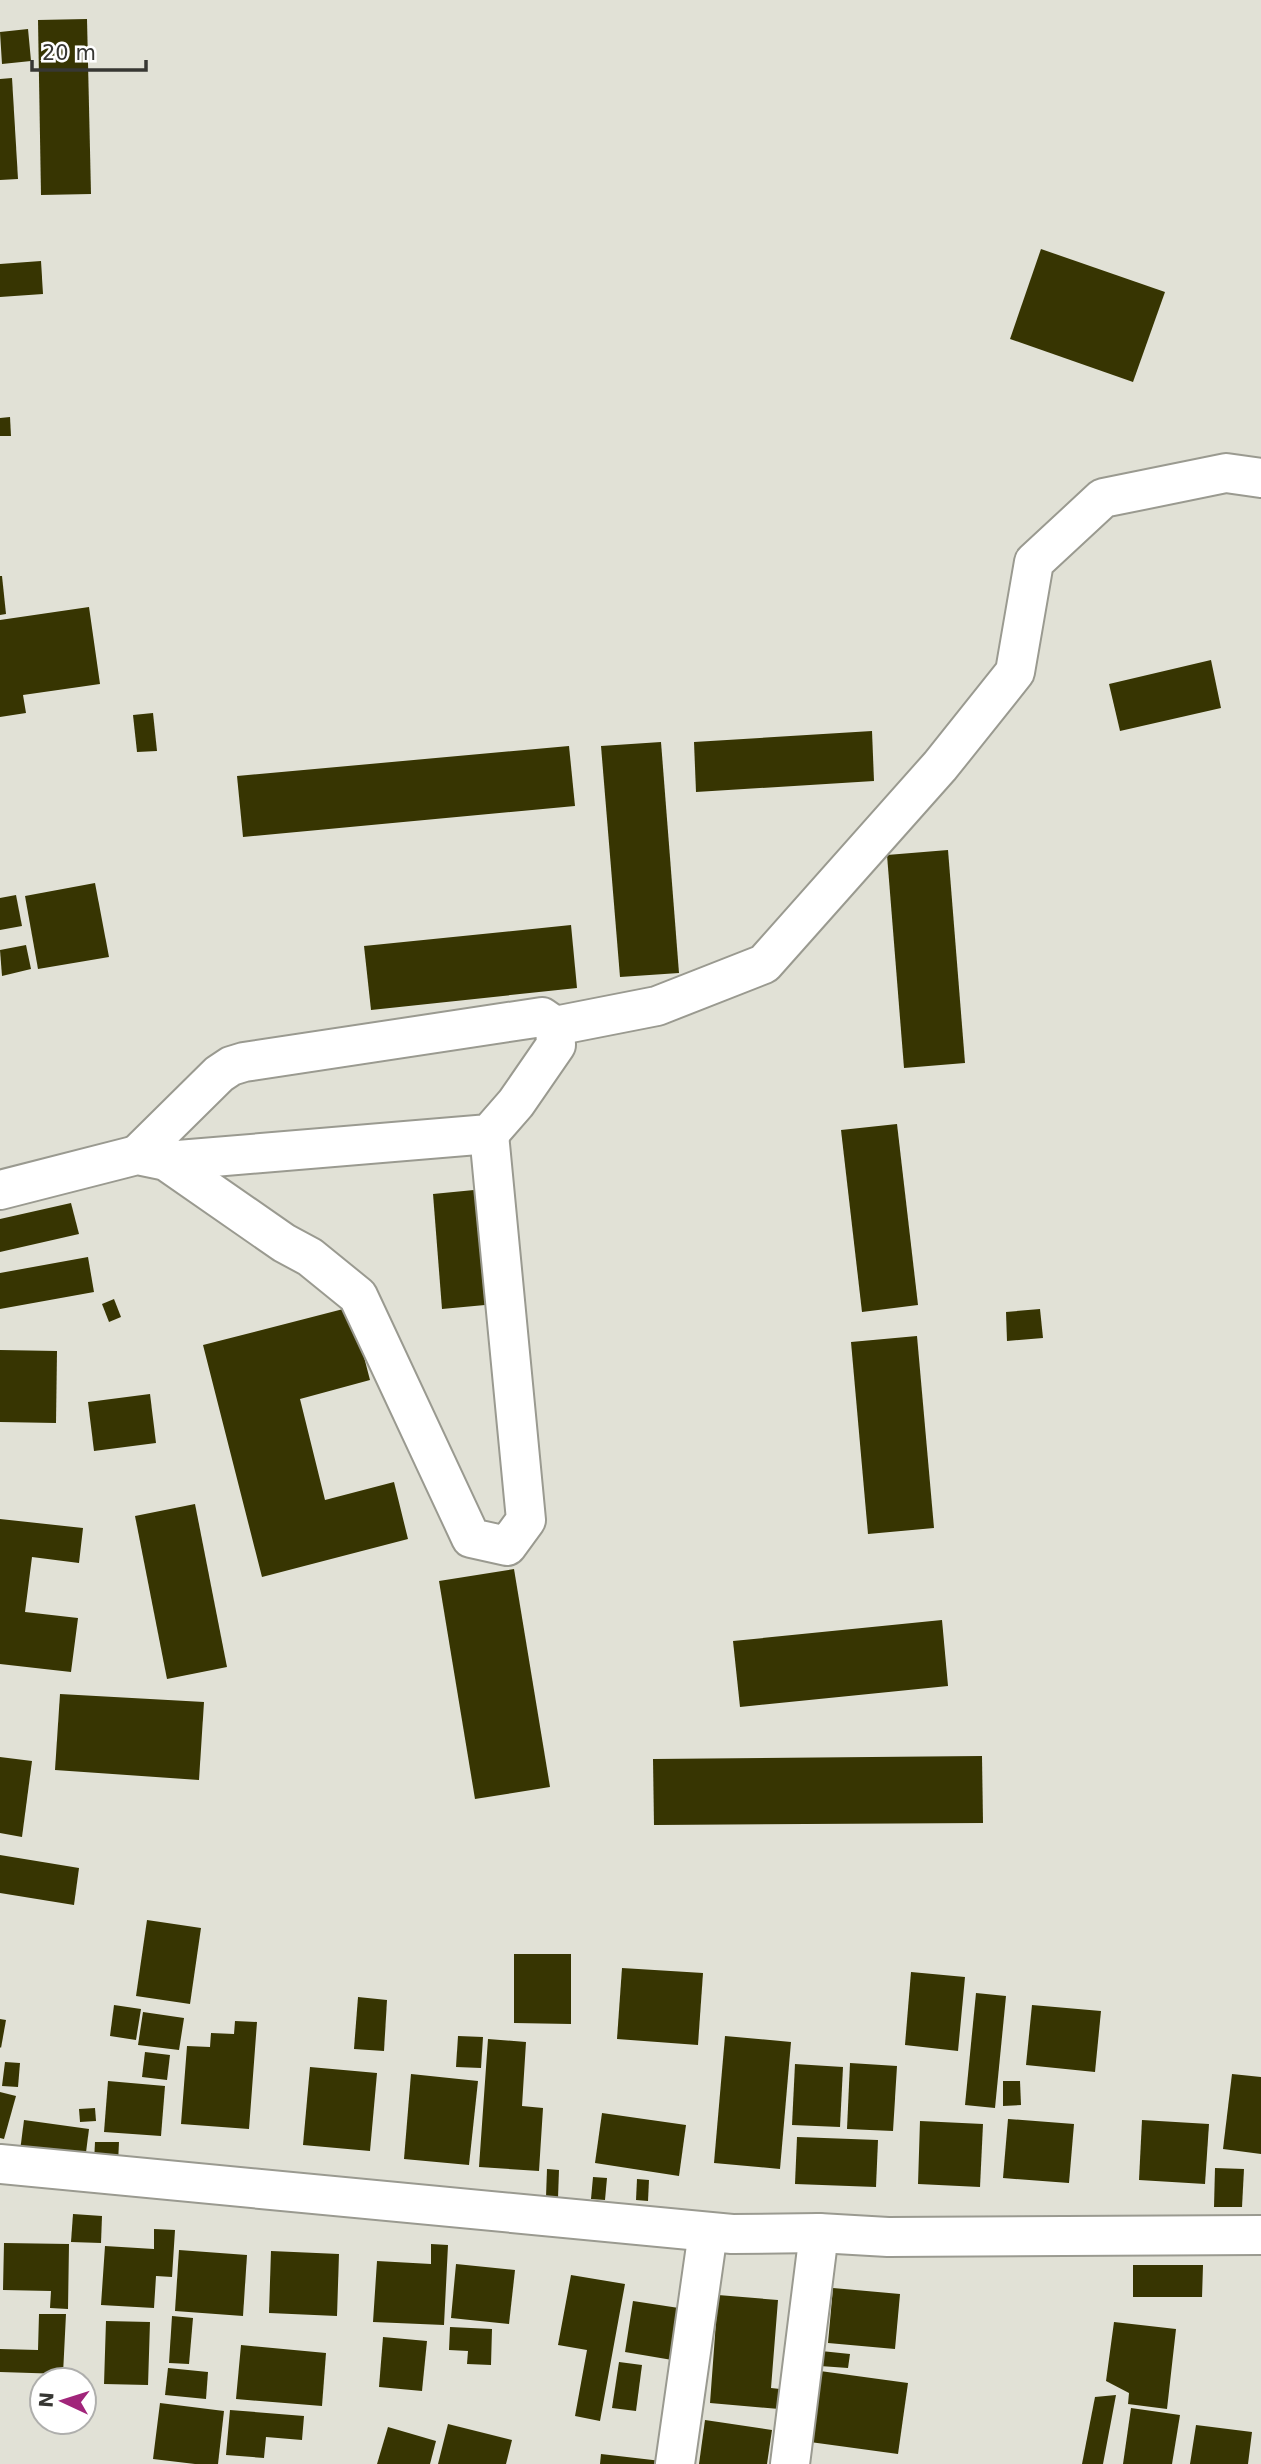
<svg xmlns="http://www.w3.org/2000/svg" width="1261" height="2464" font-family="'DejaVu Sans',sans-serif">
	<rect width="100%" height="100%" fill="#e1e1d6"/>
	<!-- building -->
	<g fill="#373502">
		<path d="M 87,19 L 91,194 L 41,195 L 38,20 Z"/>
		<path d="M 28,29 L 31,61 L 2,64 L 0,32 Z"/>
		<path d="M 12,78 L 18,179 L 0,180 L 0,79 Z"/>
		<path d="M 1041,249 L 1165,292 L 1133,382 L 1010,339 Z"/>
		<path d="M 41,261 L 43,294 L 0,297 L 0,264 Z"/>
		<path d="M 10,417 L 11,436 L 0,436 L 0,418 Z"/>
		<path d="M 0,576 L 2,576 L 6,614 L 0,615 Z"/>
		<path d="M 89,607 L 100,684 L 23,695 L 26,713 L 0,717 L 0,620 Z"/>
		<path d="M 1211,660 L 1221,708 L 1120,731 L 1109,684 Z"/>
		<path d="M 153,713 L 157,751 L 137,752 L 133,715 Z"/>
		<path d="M 872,731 L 874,781 L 696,792 L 694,742 Z"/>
		<path d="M 661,742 L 679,973 L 620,977 L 601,746 Z"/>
		<path d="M 569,746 L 575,806 L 243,837 L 237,776 Z"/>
		<path d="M 948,850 L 965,1063 L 904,1068 L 887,855 Z"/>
		<path d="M 95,883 L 109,957 L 38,969 L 25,896 Z"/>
		<path d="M 16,895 L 22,926 L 0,930 L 0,898 Z"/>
		<path d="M 571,925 L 577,988 L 371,1010 L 364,946 Z"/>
		<path d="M 26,945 L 31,969 L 2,976 L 0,950 Z"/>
		<path d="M 897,1124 L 918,1305 L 862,1312 L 841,1130 Z"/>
		<path d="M 474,1190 L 485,1305 L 442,1309 L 433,1194 Z"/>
		<path d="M 71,1203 L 79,1234 L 0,1252 L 0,1219 Z"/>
		<path d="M 88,1257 L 94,1292 L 0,1309 L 0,1273 Z"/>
		<path d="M 114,1299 L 121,1317 L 109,1322 L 102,1304 Z"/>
		<path d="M 351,1307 L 370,1380 L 300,1399 L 325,1500 L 394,1482 L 408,1539 L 262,1577 L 203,1345 Z"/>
		<path d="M 1040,1309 L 1043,1338 L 1007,1341 L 1006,1312 Z"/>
		<path d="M 917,1336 L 934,1528 L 868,1534 L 851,1342 Z"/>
		<path d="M 0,1350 L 57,1351 L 56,1423 L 0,1422 Z"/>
		<path d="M 150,1394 L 156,1443 L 94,1451 L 88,1402 Z"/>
		<path d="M 195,1504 L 227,1667 L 167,1679 L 135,1516 Z"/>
		<path d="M 0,1519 L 83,1528 L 79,1563 L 32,1557 L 25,1612 L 78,1618 L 71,1672 L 0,1664 Z"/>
		<path d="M 514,1569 L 550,1787 L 475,1799 L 439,1581 Z"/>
		<path d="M 942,1620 L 948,1686 L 740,1707 L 733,1641 Z"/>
		<path d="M 60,1694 L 204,1702 L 199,1780 L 55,1770 Z"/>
		<path d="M 982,1756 L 983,1823 L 654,1825 L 653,1759 Z"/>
		<path d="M 0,1757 L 32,1761 L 22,1837 L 0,1833 Z"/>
		<path d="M 0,1855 L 79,1868 L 74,1905 L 0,1893 Z"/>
		<path d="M 147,1920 L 201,1928 L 190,2004 L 136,1996 Z"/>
		<path d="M 514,1954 L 571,1954 L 571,2024 L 514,2023 Z"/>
		<path d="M 622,1968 L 703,1973 L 698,2045 L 617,2039 Z"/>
		<path d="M 911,1972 L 965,1977 L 958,2051 L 905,2045 Z"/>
		<path d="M 976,1993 L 1006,1996 L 995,2108 L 965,2105 Z"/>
		<path d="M 358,1997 L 387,2000 L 384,2051 L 354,2049 Z"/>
		<path d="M 114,2005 L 141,2009 L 136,2040 L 110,2036 Z"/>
		<path d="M 1032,2005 L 1101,2011 L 1095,2072 L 1026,2065 Z"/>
		<path d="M 143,2012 L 184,2018 L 179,2050 L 138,2045 Z"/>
		<path d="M 0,2019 L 6,2020 L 1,2048 L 0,2047 Z"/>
		<path d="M 235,2021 L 257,2022 L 249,2129 L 181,2124 L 187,2046 L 210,2047 L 211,2033 L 234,2034 Z"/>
		<path d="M 458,2036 L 483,2037 L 481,2068 L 456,2067 Z"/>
		<path d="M 725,2036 L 791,2042 L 780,2169 L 714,2163 Z"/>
		<path d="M 488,2039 L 526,2042 L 522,2106 L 543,2108 L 539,2171 L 479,2167 Z"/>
		<path d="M 145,2052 L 170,2055 L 167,2080 L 142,2077 Z"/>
		<path d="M 5,2062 L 20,2063 L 18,2087 L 2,2086 Z"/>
		<path d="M 850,2063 L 897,2066 L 893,2131 L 847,2129 Z"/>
		<path d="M 795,2064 L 843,2067 L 840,2127 L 792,2125 Z"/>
		<path d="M 310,2067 L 377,2073 L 370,2151 L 303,2145 Z"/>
		<path d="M 411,2074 L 478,2081 L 469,2165 L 404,2159 Z"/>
		<path d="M 1232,2074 L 1261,2077 L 1261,2154 L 1223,2149 Z"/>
		<path d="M 108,2081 L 165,2086 L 161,2136 L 104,2132 Z"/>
		<path d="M 1003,2081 L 1020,2081 L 1021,2105 L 1003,2106 Z"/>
		<path d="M 0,2092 L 16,2096 L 4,2139 L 0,2138 Z"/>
		<path d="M 95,2108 L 96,2121 L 80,2122 L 79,2109 Z"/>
		<path d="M 602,2113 L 686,2125 L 679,2176 L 595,2163 Z"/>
		<path d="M 1008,2119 L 1074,2124 L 1069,2183 L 1003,2178 Z"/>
		<path d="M 24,2120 L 89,2129 L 85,2160 L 20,2151 Z"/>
		<path d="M 1142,2120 L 1209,2124 L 1205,2184 L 1139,2180 Z"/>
		<path d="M 920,2121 L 983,2124 L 980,2187 L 918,2184 Z"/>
		<path d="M 797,2137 L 878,2140 L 876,2187 L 795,2184 Z"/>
		<path d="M 95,2142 L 119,2142 L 118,2163 L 94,2162 Z"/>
		<path d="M 1215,2168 L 1244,2169 L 1242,2207 L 1214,2207 Z"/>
		<path d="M 547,2169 L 559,2170 L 558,2198 L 546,2197 Z"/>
		<path d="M 593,2177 L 607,2178 L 605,2200 L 591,2199 Z"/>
		<path d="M 637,2179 L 649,2180 L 648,2201 L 636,2200 Z"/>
		<path d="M 73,2214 L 102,2216 L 101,2243 L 71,2242 Z"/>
		<path d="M 154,2229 L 175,2230 L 172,2277 L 156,2276 L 154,2308 L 101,2305 L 105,2246 L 154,2249 Z"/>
		<path d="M 4,2243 L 69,2244 L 68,2309 L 50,2308 L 51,2291 L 3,2290 Z"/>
		<path d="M 431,2244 L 448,2245 L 444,2325 L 373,2322 L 377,2261 L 431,2264 Z"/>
		<path d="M 179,2250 L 247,2255 L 243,2316 L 175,2311 Z"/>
		<path d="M 271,2251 L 339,2254 L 337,2316 L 269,2313 Z"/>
		<path d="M 456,2264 L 515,2270 L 509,2324 L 451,2318 Z"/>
		<path d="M 1133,2265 L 1203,2265 L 1202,2297 L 1133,2297 Z"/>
		<path d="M 571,2275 L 625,2284 L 600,2421 L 575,2416 L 587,2350 L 558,2345 Z"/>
		<path d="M 833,2288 L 900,2294 L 895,2349 L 828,2343 Z"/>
		<path d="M 718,2295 L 778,2300 L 771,2388 L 780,2389 L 779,2409 L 710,2403 Z"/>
		<path d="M 633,2301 L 692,2310 L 684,2362 L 625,2352 Z"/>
		<path d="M 39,2314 L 66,2314 L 63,2374 L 0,2372 L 0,2349 L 38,2350 Z"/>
		<path d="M 172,2316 L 193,2318 L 189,2364 L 169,2363 Z"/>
		<path d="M 106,2321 L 150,2322 L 148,2385 L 104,2384 Z"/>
		<path d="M 1114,2322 L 1176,2329 L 1167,2409 L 1128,2404 L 1129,2393 L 1106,2381 Z"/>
		<path d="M 450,2327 L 492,2329 L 491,2365 L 467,2364 L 468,2351 L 449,2350 Z"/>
		<path d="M 383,2337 L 427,2341 L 422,2391 L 379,2387 Z"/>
		<path d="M 241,2345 L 326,2353 L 322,2406 L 236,2399 Z"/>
		<path d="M 821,2351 L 850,2354 L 848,2368 L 820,2366 Z"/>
		<path d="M 619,2362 L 642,2365 L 636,2411 L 612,2408 Z"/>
		<path d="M 168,2368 L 208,2372 L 206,2399 L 165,2395 Z"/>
		<path d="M 820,2371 L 908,2383 L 898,2454 L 810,2442 Z"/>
		<path d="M 1116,2395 L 1103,2464 L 1082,2464 L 1095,2397 Z"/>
		<path d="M 160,2403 L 224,2411 L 218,2464 L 195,2464 L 153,2459 Z"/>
		<path d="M 1131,2408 L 1180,2415 L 1172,2464 L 1123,2464 Z"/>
		<path d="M 230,2410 L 304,2416 L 302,2440 L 266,2437 L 264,2458 L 226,2455 Z"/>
		<path d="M 705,2420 L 772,2430 L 767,2464 L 699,2464 Z"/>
		<path d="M 448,2424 L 512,2440 L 506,2464 L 438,2464 Z"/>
		<path d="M 1196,2425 L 1252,2432 L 1248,2464 L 1190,2464 Z"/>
		<path d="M 388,2427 L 436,2441 L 430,2464 L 377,2464 Z"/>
		<path d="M 601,2454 L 670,2462 L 669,2464 L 600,2464 Z"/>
	</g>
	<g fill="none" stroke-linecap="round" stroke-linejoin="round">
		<!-- street casing -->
		<g stroke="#9a9a90" stroke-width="42">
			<g id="street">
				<path d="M 555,1026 L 657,1006 L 764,964 L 940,766 L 1015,672 L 1034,562 L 1103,498 L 1226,473 L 1261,478"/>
				<path d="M 137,1155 L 219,1074 L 231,1066 L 244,1062 L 542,1017 L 555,1026 L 556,1045 L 516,1103 L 489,1134 L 166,1161"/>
				<path d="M 0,1190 L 137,1155 L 166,1161 L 284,1243 L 310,1257 L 358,1296 L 471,1538 L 507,1546 L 526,1520 L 489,1134"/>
				<path d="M 675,2464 L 708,2232"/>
				<path d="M 790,2464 L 819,2233"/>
			</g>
		</g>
		<!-- secondary casing -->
		<g stroke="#9a9a90" stroke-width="42">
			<path id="secondary" d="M 0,2164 L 732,2234 L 819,2233 L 888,2237 L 1261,2235"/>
		</g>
		<!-- street -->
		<use href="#street" stroke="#fff" stroke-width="38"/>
		<!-- secondary -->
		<use href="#secondary" stroke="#fff" stroke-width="38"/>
	</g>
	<!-- north arrow -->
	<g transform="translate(63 2401) rotate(274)"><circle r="33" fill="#ffffff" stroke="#afafad" stroke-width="2"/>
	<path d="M0-5L12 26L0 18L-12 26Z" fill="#a1257a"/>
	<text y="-10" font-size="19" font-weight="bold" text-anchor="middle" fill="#373733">N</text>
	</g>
	<!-- scale -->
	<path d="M32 60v10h114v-10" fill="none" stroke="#373733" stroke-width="3.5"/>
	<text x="42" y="60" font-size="21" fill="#373733" stroke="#ffffff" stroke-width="5" paint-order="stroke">20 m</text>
</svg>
